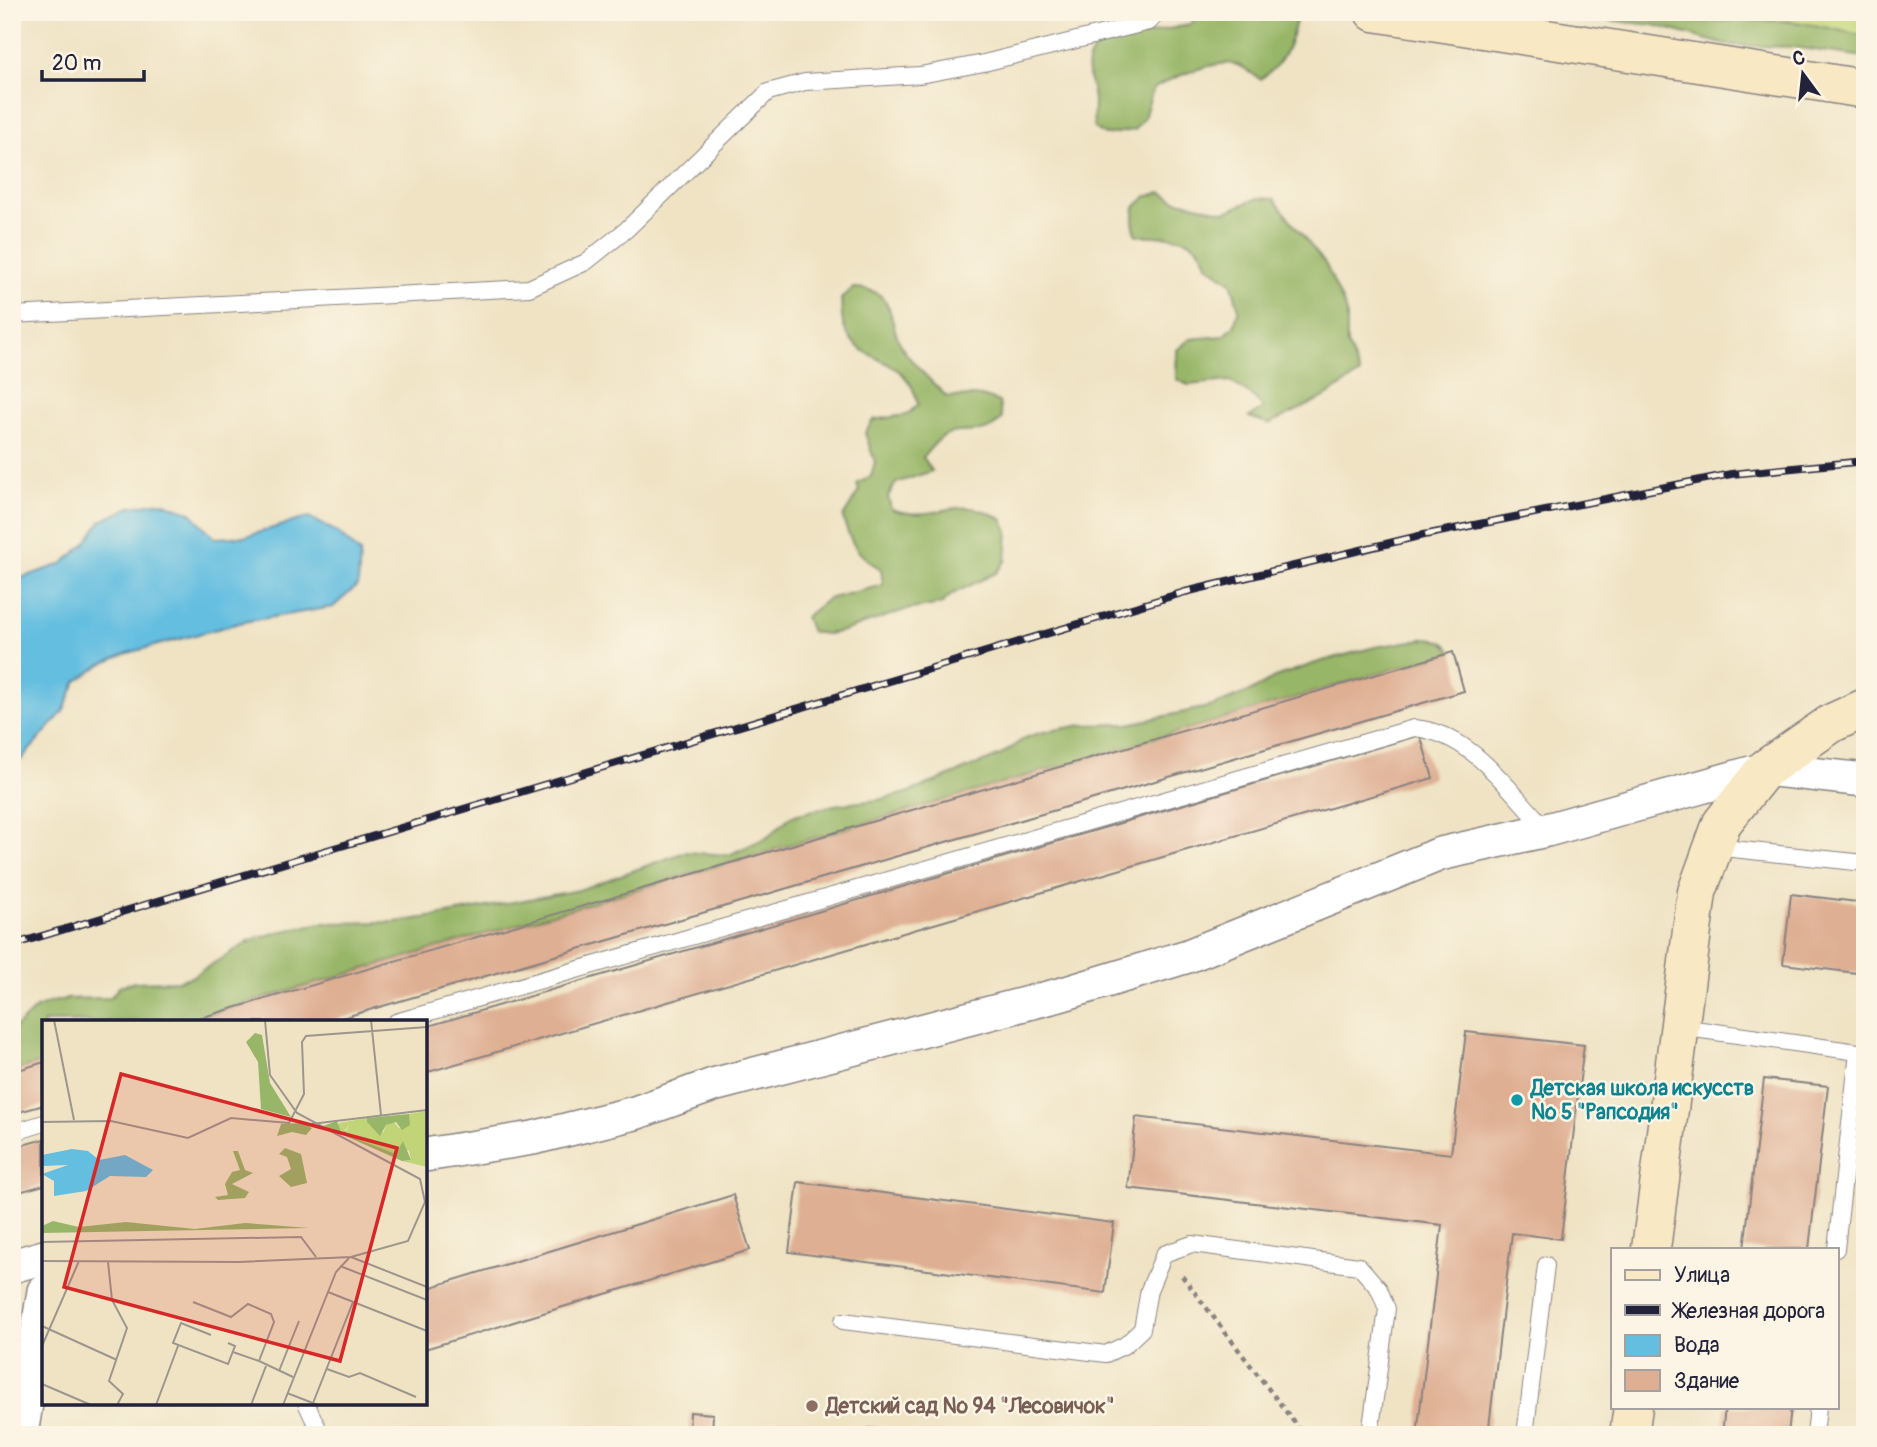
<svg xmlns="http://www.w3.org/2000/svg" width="1877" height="1447" font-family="Pangolin,sans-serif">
	<rect width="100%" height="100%" fill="#fcf5e5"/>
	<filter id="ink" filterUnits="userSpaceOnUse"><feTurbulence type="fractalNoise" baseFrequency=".0143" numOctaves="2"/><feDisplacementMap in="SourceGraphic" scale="14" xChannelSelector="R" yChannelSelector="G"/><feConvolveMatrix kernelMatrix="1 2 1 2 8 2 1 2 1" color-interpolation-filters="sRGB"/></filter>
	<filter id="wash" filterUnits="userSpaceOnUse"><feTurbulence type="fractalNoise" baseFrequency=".00686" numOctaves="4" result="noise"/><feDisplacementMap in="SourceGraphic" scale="28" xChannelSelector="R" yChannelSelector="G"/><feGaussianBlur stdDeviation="1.57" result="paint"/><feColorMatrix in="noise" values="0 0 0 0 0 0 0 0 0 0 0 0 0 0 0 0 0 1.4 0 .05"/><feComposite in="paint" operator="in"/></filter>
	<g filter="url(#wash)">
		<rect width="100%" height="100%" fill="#efe3c4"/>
		<!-- green -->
		<path fill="#c1d578" stroke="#727c5a" stroke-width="2" d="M 1638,12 L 1865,12 L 1865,36 L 1789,21 L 1667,22 L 1655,21 Z"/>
		<!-- forest -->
		<g fill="#98b668" stroke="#5d6c52" stroke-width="2">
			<path d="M 1202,12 L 1281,12 L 1297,17 C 1291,42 1284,65 1260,79 C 1253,75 1245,67 1237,65 C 1217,58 1171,78 1153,89 L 1144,118 L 1134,130 L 1105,135 L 1094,128 C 1093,119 1094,109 1094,100 C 1092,76 1079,70 1096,47 L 1190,24 Z"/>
			<path d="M 1533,12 L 1638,12 L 1655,20 L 1667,22 C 1708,23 1750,17 1791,22 C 1817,24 1840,31 1865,36 L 1865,57 L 1793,47 L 1726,45 L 1654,25 Z"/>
			<path d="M 1161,192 L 1175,200 L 1226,212 L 1257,198 L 1274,199 L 1326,265 L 1347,312 L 1347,344 L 1360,374 L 1323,398 L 1269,424 L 1249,417 L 1263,409 L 1255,398 L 1230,381 L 1188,385 L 1176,379 L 1177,350 L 1190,339 L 1223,336 L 1234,326 L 1239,309 L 1231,282 L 1207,265 C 1198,230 1166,238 1136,235 L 1133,222 L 1135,207 L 1146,197 Z"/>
			<path d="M 853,288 C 900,289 885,321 903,349 C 912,363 935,385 947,397 L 982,396 L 999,402 L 1002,418 C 986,437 974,429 952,433 C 940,435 931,448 923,457 L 932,471 L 896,483 L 888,496 L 891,509 C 939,525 954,491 1002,519 L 1008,531 L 1006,560 L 996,573 L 952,594 L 941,604 L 905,610 L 843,631 L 827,634 L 811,632 L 805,617 L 828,599 L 883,585 L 881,569 C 858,556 849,542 843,517 L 859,491 L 857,484 L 871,476 L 875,462 L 865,433 L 873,420 L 906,415 L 918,405 C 908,352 860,368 844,327 C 841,319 842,307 841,299 Z"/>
			<path d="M 1430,638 L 1444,642 L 1453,652 L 183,1022 L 44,1022 L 44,1062 L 12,1072 L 12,1031 L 36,1008 L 49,1003 L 65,999 L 110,998 L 120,986 L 134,982 L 177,981 L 191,977 L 252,940 L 279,932 L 321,923 L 396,922 L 437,916 L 579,890 L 685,852 L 729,855 L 768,837 L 791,816 L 834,805 L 878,800 L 907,793 L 1001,755 L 1025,738 L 1039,733 L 1082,725 L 1128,724 L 1213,706 L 1251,691 L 1278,676 L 1319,662 L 1375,647 Z"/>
		</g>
		<!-- water -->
		<path fill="#63bee0" stroke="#42708e" stroke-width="2" d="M 161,502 L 190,512 L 215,538 L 247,536 L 309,517 L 337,532 L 360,553 L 358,585 L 333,607 L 243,622 L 128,653 L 102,664 L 76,682 L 63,712 L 12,770 L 12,581 L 62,564 L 85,544 L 101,521 L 130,507 Z"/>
		<g id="blocks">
			<!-- building -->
			<g fill="#deaf93">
				<path d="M 1453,652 L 1464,691 L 328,1022 L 186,1022 Z"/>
				<path d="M 1420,735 L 1433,778 L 425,1073 L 425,1027 Z"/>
				<path d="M 1791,894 L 1865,903 L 1865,974 L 1783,964 Z"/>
				<path d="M 1466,1032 L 1584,1045 L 1561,1239 L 1512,1233 L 1488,1435 L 1417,1435 L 1442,1225 L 1128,1188 L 1136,1117 L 1451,1154 Z"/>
				<path d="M 44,1062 L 44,1105 L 12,1114 L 12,1072 Z"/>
				<path d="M 1764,1079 L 1828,1086 L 1809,1249 L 1744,1249 Z"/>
				<path d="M 44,1139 L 44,1185 L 12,1194 L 12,1148 Z"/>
				<path d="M 798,1182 L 1114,1223 L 1105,1293 L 789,1252 Z"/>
				<path d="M 733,1195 L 750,1250 L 425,1349 L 425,1289 Z"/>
				<path d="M 1725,1407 L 1791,1407 L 1788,1435 L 1722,1435 Z"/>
				<path d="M 690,1412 L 713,1414 L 712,1435 L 689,1435 Z"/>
				<path d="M 868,1428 L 896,1431 L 896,1435 L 868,1435 Z"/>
				<path d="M 1041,1428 L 1094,1433 L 1094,1435 L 1040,1435 Z"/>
			</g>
		</g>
	</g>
	<g filter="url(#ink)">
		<use href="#blocks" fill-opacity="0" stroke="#888280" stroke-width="2"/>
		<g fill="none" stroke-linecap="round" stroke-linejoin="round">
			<!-- lane casing -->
			<g stroke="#888280" stroke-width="18">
				<g id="lane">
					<path d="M 12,315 L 529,288 L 586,262 L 626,230 L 768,92 L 805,82 L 920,75 L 984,63 L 1149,22 L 1159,12"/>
					<path d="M 1714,847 L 1865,863"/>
					<path d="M 396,1022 L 1414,728 C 1472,733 1509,791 1547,830"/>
					<path d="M 1680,1027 L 1865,1053"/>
					<path d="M 12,1133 L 44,1123"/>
					<path d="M 1836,1249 L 1858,1052"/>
					<path d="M 843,1321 L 1106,1354 L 1125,1345 L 1142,1329 L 1149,1290 L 1164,1254 L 1192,1244 L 1359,1266 L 1379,1289 L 1387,1309 L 1370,1435"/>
					<path d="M 306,1403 L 321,1435"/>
					<path d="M 1525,1435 L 1546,1265"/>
					<path d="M 1815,1435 L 1818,1407"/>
				</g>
			</g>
			<!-- street casing -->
			<g stroke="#888280" stroke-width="36">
				<g id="street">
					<path d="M 425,1155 L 533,1138 L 635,1113 L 713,1085 L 1063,994 L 1188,956 L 1440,854 L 1547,830 L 1765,769 L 1865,780"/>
					<path d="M 12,1266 L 44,1257"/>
					<path d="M 21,1435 L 44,1291"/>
				</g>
			</g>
			<!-- secondary casing -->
			<g stroke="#888280" stroke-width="41">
				<g id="secondary">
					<path d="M 1374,12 L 1865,89"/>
					<path d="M 1651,1249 L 1697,892 L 1722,823 L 1765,769 L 1832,723 L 1865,708"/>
					<path d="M 1629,1435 L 1633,1407"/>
				</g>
			</g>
			<!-- path -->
			<path stroke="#888280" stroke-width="4.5" stroke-dasharray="5 5" stroke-linecap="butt" d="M 1182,1276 L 1304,1435"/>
			<!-- lane -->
			<use href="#lane" stroke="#fff" stroke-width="16"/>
			<!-- street -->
			<use href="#street" stroke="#fff" stroke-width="33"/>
			<!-- secondary -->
			<use href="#secondary" stroke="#f8e8c3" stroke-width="38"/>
			<!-- rail casing -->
			<g stroke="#22223b" stroke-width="8">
				<path id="rail" d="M 12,945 L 1185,592 L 1419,536 L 1731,474 L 1865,461"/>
			</g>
			<!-- rail -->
			<use href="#rail" stroke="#fcf5e5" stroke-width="5" stroke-dasharray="16" stroke-linecap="butt"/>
		</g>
	</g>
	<!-- markers -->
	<circle fill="#0f9aa8" stroke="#fcf5e5" stroke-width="2.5" cx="1517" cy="1100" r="7"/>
	<circle fill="#8d6e63" stroke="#fcf5e5" stroke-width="2.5" cx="812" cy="1406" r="7"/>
	<g text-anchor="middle" stroke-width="5" stroke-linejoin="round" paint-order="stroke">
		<!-- culture labels -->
		<g font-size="21" font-weight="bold" fill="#0d838f" stroke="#fcf5e5" text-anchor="start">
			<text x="1531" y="1095">Детская школа искусств<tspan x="1531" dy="24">№ 5 "Рапсодия"</tspan></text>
		</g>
		<!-- education labels -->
		<g font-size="21" font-weight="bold" fill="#785e54" stroke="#fcf5e5" text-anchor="start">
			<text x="826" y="1413">Детский сад № 94 "Лесовичок"</text>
		</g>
	</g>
	<!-- overview -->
	<g transform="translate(42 1020)">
		<rect width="385" height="385" fill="#efe3c4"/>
		<path d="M 385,91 L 385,147 L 360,141 L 369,140 L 367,130 L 354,134 L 322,123 L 304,115 L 306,105 L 302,112 L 294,109 L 297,103 L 325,98 L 341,113 L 344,105 L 352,102 L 357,108 L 364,106 L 367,94 Z" fill="#c1d578"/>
		<path d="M 213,13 L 220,15 L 228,63 L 249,97 L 219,89 L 216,42 L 204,22 ZM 367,94 L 368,105 L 360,110 L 354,102 L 344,105 L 338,116 L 325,102 L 325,98 ZM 295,101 L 299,112 L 304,111 L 305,103 L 304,115 L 354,134 L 361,121 L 369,140 L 360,141 L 281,106 ZM 260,103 L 270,108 L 264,115 L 250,112 L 235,116 L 239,104 ZM 243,128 L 259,134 L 265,163 L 249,167 L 237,156 L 249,149 L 245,137 L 237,134 ZM 191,131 L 196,131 L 203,150 L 211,153 L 190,164 L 207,172 L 203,178 L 176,180 L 173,177 L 186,175 L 183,164 L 190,152 L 198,150 ZM 11,201 L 37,207 L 84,202 L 153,209 L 203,203 L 267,208 L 0,213 L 0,206 Z" fill="#98b668"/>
		<path d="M 30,129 L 46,131 L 57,140 L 83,135 L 111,150 L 104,157 L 68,156 L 44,171 L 12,176 L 12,161 L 0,154 L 26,145 L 0,146 L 0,135 Z" fill="#63bee0"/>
		<path fill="none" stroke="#9d968d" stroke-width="2" d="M 12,0 L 32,100M 329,0 L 339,95M 0,102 L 69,101 L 146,118 L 189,98 L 247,103 L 262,74 L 260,22 L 264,16 L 385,7M 269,104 L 385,90M 0,222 L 259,217 L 274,237M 309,237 L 385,267M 0,241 L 197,242 L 309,237 L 366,221 L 383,182 L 378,159 L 255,93 L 228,55 L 223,0M 66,242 L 70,280 L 85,308 L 67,361 L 81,374 L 75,385M 298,246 L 385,280M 286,272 L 385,311M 151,282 L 189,297 L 206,284 L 229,294 L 232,302 L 217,341 L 251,357M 0,306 L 75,340M 169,315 L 139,303 L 131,323 L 186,344 L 193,326 L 186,323M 0,326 L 37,241M 191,332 L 217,341M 285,349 L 307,357 L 318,353 L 374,377M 237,351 L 257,301M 0,364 L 49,385M 245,373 L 276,385M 271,383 L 311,282M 114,385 L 136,326M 209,385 L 224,346M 241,385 L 294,252 L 307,238"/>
		<path fill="#d62828" fill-opacity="0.15" stroke="#d62828" stroke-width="3.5" d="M 79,54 L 355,128 L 298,341 L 22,267 Z"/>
		<rect width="385" height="385" fill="none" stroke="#22223b" stroke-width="3.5"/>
	</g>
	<!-- margin -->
	<rect width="1877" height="1447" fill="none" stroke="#fcf5e5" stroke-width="42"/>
	<!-- legend -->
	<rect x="1611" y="1248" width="228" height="161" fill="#fcf5e5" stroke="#a5a1a1" stroke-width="2"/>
	<rect x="1625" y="1270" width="35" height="10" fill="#f8e8c3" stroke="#a5a1a1" stroke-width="2"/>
	<text x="1674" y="1282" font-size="21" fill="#22223b">Улица</text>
	<rect x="1625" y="1305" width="35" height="10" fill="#22223b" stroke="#a5a1a1" stroke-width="2"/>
	<text x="1674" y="1318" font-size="21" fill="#22223b">Железная дорога</text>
	<rect x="1625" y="1335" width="35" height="21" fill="#63bee0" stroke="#a5a1a1" stroke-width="2"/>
	<text x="1674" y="1352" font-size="21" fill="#22223b">Вода</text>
	<rect x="1625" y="1370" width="35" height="21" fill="#deaf93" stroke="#a5a1a1" stroke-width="2"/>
	<text x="1674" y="1388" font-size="21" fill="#22223b">Здание</text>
	<!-- north arrow -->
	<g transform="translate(1803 74) rotate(345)" stroke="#fcf5e5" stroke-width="5" paint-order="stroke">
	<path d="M0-5L12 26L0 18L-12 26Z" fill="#22223b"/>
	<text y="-10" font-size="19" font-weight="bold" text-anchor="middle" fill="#22223b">С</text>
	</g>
	<!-- scale -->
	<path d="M42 70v10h102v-10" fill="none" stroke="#22223b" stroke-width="3.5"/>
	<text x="52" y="70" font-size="21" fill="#22223b" stroke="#fcf5e5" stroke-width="5" paint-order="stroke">20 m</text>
</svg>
